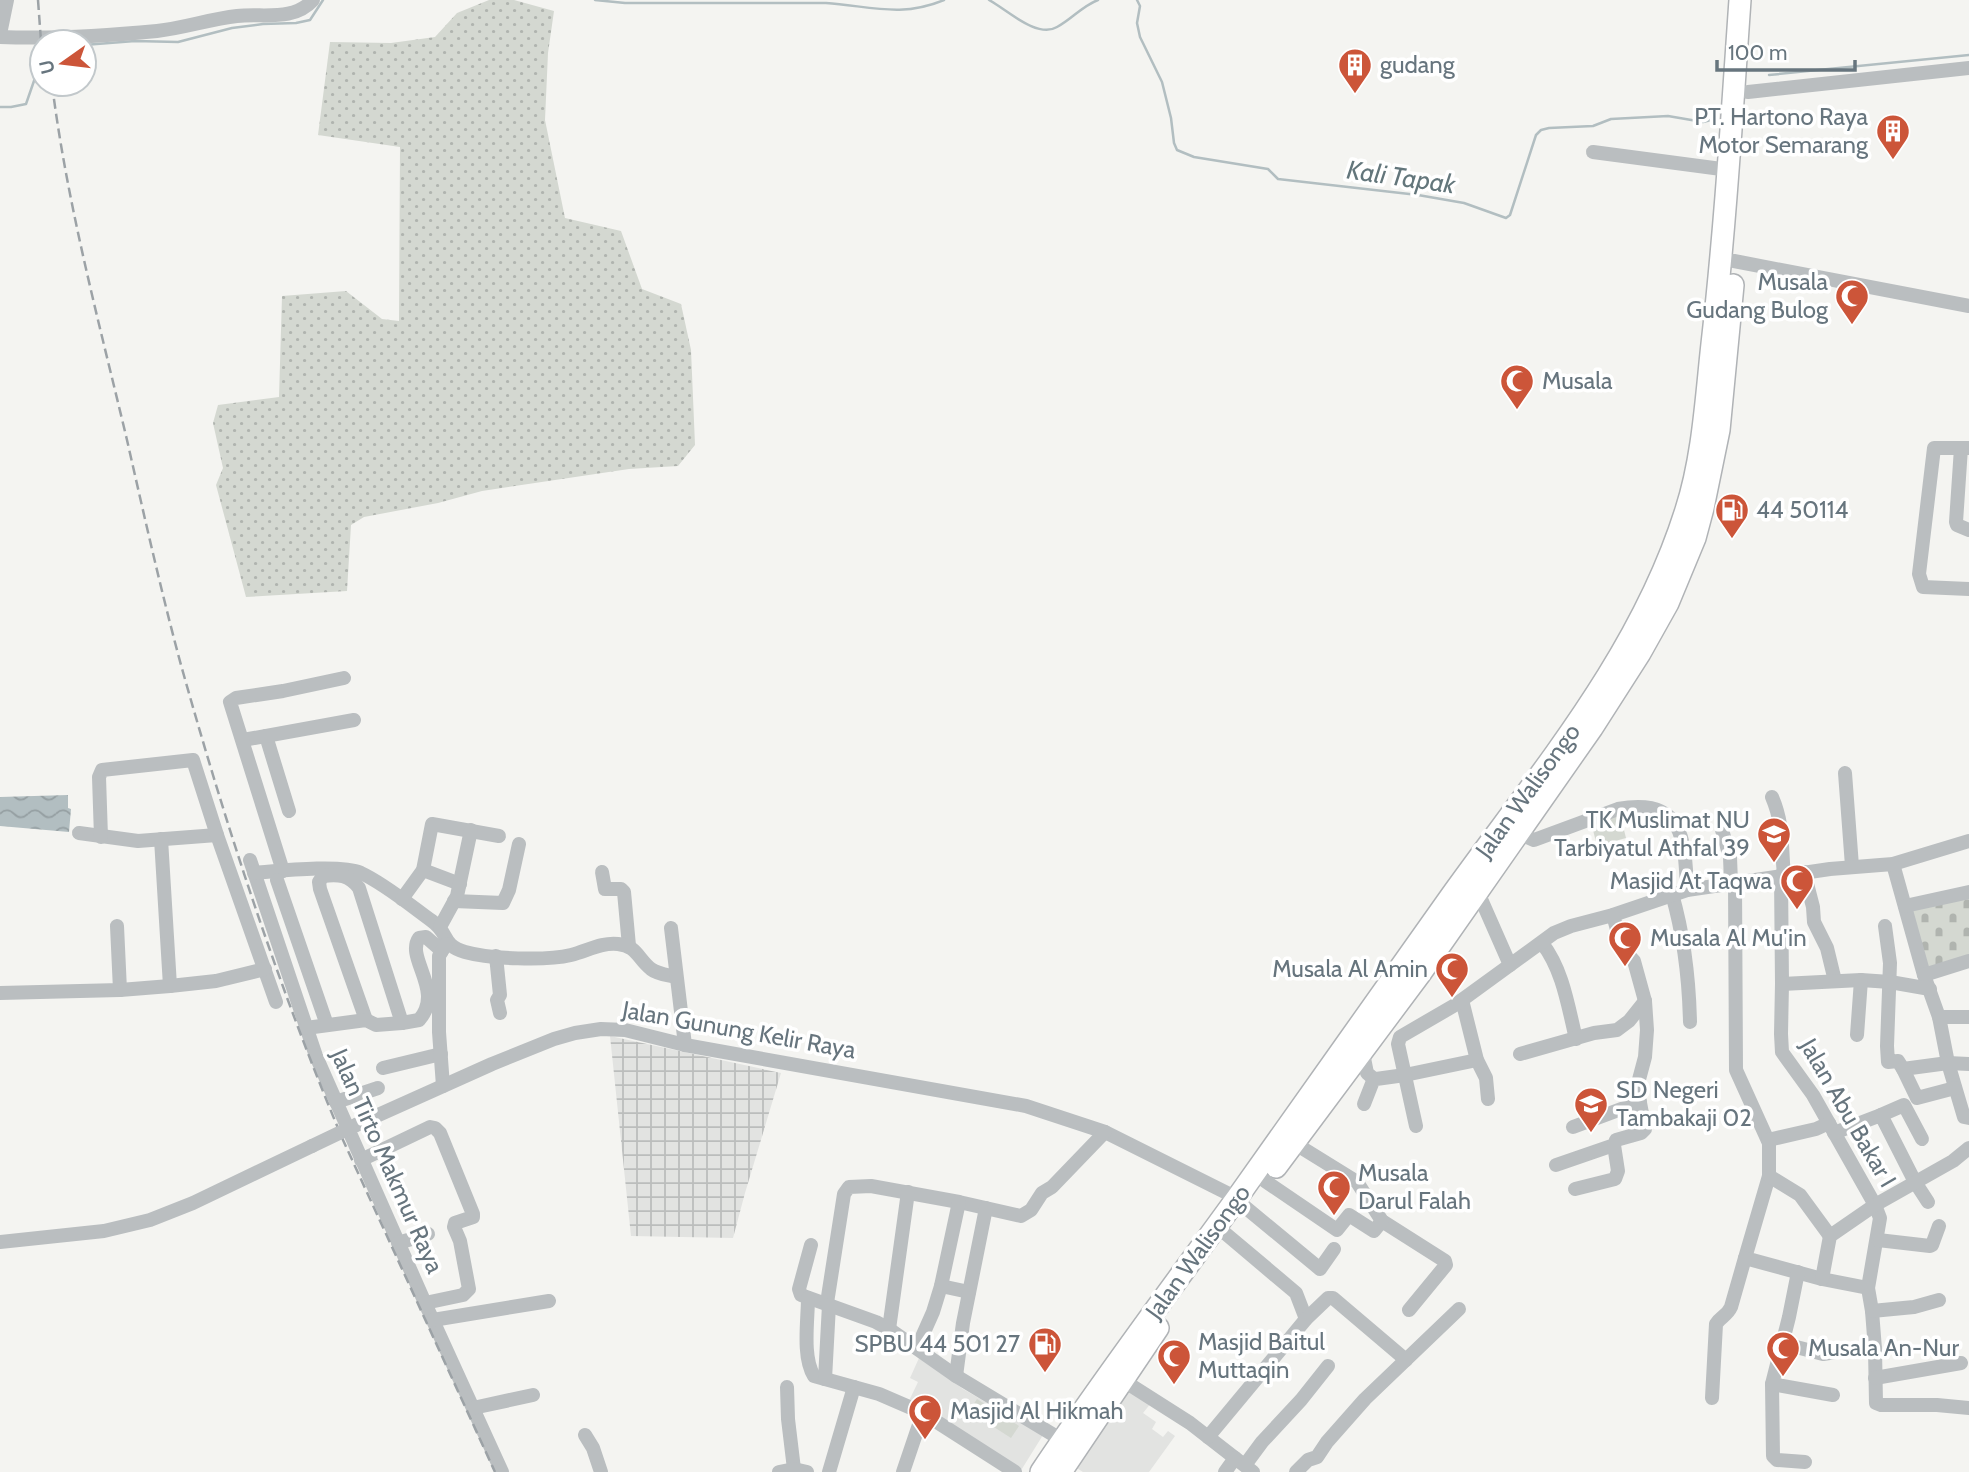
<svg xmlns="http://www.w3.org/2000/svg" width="1969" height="1472" font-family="Cabin,sans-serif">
	<defs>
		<pattern id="industrial-grid" width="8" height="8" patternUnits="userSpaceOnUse" patternTransform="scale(1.75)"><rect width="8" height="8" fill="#e2e3e1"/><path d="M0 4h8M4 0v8" fill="none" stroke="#bbbdbc"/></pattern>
		<pattern id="grass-dots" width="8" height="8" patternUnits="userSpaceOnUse" patternTransform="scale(1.75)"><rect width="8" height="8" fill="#d4d8d1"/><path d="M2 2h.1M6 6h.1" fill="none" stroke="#b0b4af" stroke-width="1.8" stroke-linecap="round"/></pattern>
		<pattern id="cemetery-stones" width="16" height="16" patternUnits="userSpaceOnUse" patternTransform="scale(1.75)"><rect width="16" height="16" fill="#d4d8d1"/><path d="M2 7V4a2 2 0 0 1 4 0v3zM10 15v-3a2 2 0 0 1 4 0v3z" fill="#b0b4af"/></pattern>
		<pattern id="water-waves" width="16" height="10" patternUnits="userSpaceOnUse" patternTransform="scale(1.75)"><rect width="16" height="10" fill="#b2bec1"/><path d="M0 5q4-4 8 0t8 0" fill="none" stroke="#959fa2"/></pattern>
	</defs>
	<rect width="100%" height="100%" fill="#f4f4f1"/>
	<!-- built -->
	<g fill="#e2e3e1">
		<path d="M 919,1358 L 963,1389 L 1043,1435 L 1020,1472 L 907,1405 L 918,1382 L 910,1378 Z"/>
		<path d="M 1128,1386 L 1151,1403 L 1143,1413 L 1156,1422 L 1152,1429 L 1163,1437 L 1168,1431 L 1175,1436 L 1149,1472 L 1083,1472 L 1072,1465 Z"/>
	</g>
	<!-- industrial -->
	<path fill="url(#industrial-grid)" d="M 610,1036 L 781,1073 L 745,1193 L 733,1238 L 631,1236 Z"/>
	<!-- grass -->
	<path fill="url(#grass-dots)" d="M 489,0 L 514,0 L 554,11 L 548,53 L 545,120 L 565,218 L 621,231 L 642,289 L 681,304 L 691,350 L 695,445 L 678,466 L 629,469 L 482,491 L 438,503 L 364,517 L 351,525 L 347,591 L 246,597 L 216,485 L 223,468 L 213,423 L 218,405 L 279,397 L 282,296 L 346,291 L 382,319 L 399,321 L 400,147 L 318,135 L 330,42 L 391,43 L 435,37 L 457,13 Z"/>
	<!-- cemetery -->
	<path fill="url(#cemetery-stones)" d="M 1969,894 L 1969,958 L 1926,969 L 1908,908 Z"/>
	<!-- park -->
	<g fill="#d4d8d1">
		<path d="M 1620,814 L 1626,838 L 1597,846 L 1591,822 Z"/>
		<path d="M 977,1399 L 1019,1426 L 1011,1438 L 969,1411 Z"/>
	</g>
	<!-- water -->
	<path fill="url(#water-waves)" d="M 68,795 L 68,808 L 71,809 L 69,832 L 0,826 L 0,797 Z"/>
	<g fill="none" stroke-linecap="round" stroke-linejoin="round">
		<!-- stream -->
		<g stroke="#b2bec1" stroke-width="2.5">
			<path d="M 595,0 L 625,3 L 826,3 C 870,6 901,18 944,0"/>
			<path d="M 989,0 C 1006,9 1037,39 1057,27 C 1072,19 1082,6 1098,0"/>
			<path d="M 1137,0 L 1140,6 L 1137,23 L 1140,37 L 1162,82 L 1171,118 L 1174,143 L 1177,150 L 1194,157 L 1268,169 L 1278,179 L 1418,195 L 1464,203 L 1506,218 L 1510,215 L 1536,135 L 1541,130 L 1549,128 L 1593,126 L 1611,119 L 1668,116 L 1703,122 L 1711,120 L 1718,113"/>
			<path d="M 84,45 L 135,41 L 178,42 L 232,28 L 263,24 L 296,23 L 310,20 L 323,0"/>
			<path d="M 1769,75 L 1969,55"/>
			<path d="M 0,107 L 11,107 L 26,104 L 35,78 L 39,73"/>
		</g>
		<!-- highway casing -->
		<g stroke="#b0b3b6" stroke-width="24">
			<g id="highway">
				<path d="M 1276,1167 L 1420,974 L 1592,728 L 1640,653 L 1668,603 L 1695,538 L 1703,508 L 1719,430 L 1733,285"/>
				<path d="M 1041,1472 C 1103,1379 1171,1289 1237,1198 C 1309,1098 1379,996 1451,896 C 1539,773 1640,657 1686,510 C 1703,457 1706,399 1712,344 C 1725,230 1732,115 1740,0"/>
				<path d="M 1061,1472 L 1158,1328"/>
			</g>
		</g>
		<!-- minor -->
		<g stroke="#babec0" stroke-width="14">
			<path d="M 0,34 L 7,0"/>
			<path d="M 0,37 C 52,39 105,36 157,31 C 184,28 210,19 237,16 C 263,13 293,22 313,0"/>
			<path d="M 1748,92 L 1969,68"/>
			<path d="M 1593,152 L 1729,170"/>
			<path d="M 1734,261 L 1969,306"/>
			<path d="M 1961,448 L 1956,522 L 1957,525 L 1969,530"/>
			<path d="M 1969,448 L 1934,448 L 1919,574 L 1923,587 L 1969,589"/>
			<path d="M 266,736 L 289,811"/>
			<path d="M 243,740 L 354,720"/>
			<path d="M 1845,773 L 1852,866"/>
			<path d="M 1772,797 C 1784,825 1781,846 1784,875"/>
			<path d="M 1722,830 L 1730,857 L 1731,883"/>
			<path d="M 79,833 L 138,841 L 217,835"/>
			<path d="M 1518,833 L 1534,840 L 1618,809 C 1683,797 1685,838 1687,890"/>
			<path d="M 101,837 L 99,777 L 102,770 L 193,760 L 217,835 L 276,1002"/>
			<path d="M 161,839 L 170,986"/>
			<path d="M 250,860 L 316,1056 L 425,1303 L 502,1472"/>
			<path d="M 1893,864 L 1924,975 L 1939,1017 L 1948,1063 L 1964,1117 L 1969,1118"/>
			<path d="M 423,870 L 460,884"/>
			<path d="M 283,871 L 230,702 L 236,698 L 283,691 L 344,678"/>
			<path d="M 602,872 L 605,889 L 621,889 L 624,892 L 629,946"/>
			<path d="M 1804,872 L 1813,907 L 1814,922 L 1827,948 L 1835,981"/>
			<path d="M 254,873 C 279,871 340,864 361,873 C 385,884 411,906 432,921 C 450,934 441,945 465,952 C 490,959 546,961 571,955 C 587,951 602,942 618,944 C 637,946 638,959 651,969 C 657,974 668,975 676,977"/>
			<path d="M 1781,875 L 1782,984 L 1781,1034 L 1782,1052 L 1813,1095 L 1875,1205 L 1880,1218 L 1868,1288 L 1872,1311 L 1875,1349 L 1876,1403 L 1881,1405 L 1937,1405 L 1969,1408"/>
			<path d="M 277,880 L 327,1025"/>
			<path d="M 1735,882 L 1736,1070 L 1769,1143 L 1769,1176 L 1745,1258 L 1822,1279 L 1868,1288"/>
			<path d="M 1477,890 L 1510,965"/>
			<path d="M 1672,894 C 1684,936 1689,978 1690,1022"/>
			<path d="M 402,899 L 423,870 L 432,824 L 499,836"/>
			<path d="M 454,901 L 503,903 L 509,890 L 519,844"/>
			<path d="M 1905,906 L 1969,892"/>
			<path d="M 117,926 L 120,990"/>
			<path d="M 1885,926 L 1890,963 L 1887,1046 L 1888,1062 L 1898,1061 L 1903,1069 L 1948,1063 L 1969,1064"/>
			<path d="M 440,927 L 457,896 L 471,830"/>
			<path d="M 671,928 L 685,1045"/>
			<path d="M 1542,943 C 1563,970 1568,1006 1576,1039"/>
			<path d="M 496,956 L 500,995 L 497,1000 L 500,1013"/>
			<path d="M 1924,975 L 1969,961"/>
			<path d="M 1782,984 L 1861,980 L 1890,982 L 1930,989"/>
			<path d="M 0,993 L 120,990 L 170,986 L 216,981 L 265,969"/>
			<path d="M 1462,1000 L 1477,1060 L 1486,1078 L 1488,1099"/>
			<path d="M 1939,1017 L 1969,1017"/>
			<path d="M 366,1020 L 320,889 L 319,882 L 323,876 C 339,874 349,875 359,888 L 402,1023"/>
			<path d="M 306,1028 L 366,1020 L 376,1025 L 402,1023 L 419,1020 C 445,991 405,958 419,938 L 426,937 L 442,951"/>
			<path d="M 1857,1035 L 1861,980"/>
			<path d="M 1363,1053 L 1367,1073 L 1374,1079"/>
			<path d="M 1520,1054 L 1594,1033 L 1617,1030 L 1629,1021 L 1645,1001"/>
			<path d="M 383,1068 L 441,1054"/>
			<path d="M 1903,1069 L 1917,1098 L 1955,1088"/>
			<path d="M 443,1086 L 439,1032 L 439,956 L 446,944"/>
			<path d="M 336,1102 L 378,1088"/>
			<path d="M 1364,1104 L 1373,1081 L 1376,1079 L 1405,1075 L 1477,1060"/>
			<path d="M 1881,1115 L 1904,1105 L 1922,1139"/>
			<path d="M 356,1125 L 492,1064 L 554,1039 L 575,1033 L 601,1029 L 625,1030 L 685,1045 L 1026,1106 L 1105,1132 L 1237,1198"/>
			<path d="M 1416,1126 L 1398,1044 L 1400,1037 L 1455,1005 L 1554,933 L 1571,926 L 1613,915 L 1687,890 L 1830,869 L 1893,864 L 1969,841"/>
			<path d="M 1573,1127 L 1640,1102"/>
			<path d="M 1834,1133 L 1881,1115 L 1915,1182 L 1928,1202"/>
			<path d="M 1768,1140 L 1816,1129 L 1829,1123"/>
			<path d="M 1294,1143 L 1357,1182 L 1382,1221 L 1445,1261 L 1446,1265 L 1409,1310"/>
			<path d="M 361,1160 L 430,1127 L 435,1128 L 440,1133 L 473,1214 L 473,1217 L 455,1223 L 454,1227 L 460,1241 L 469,1289 L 463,1295 L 425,1303"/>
			<path d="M 1556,1165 L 1614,1145 L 1616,1140 L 1641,1133 L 1645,1129 L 1637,1087 L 1645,1057 L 1647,1030 L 1645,1001 L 1634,961 L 1622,948 L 1613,915"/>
			<path d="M 1769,1176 L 1800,1195 L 1830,1236"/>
			<path d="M 1265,1181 L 1337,1230 L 1349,1215 L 1374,1231 L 1382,1221"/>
			<path d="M 1575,1189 L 1615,1179 L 1618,1171 L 1614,1145"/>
			<path d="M 1245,1207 L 1320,1269 L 1334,1249"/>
			<path d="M 1226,1234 L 1296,1293 L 1306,1319"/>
			<path d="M 1878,1240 L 1930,1246 L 1932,1245 L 1939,1226"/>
			<path d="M 0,1242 L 104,1231 L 150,1220 L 193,1203 L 312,1146"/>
			<path d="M 398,1243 L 428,1234"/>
			<path d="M 811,1245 L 799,1289 L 801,1295 L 876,1322 L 889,1329 L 956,1376 L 1062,1440"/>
			<path d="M 1798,1272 L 1789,1317 L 1772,1384 L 1773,1456 L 1777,1460 L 1805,1462"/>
			<path d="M 1822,1279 L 1830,1236 L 1875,1205 L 1953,1161 L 1969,1148"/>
			<path d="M 941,1286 L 969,1292"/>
			<path d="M 808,1298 C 808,1320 802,1357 814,1376 L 879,1394 L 923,1413 L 1015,1472"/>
			<path d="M 827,1303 L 844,1194 L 849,1187 L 871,1186 L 959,1202 L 1021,1216 L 1031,1210 L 1042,1193 L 1052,1187 L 1105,1132"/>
			<path d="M 1872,1311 L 1914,1307 L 1939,1300"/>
			<path d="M 433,1320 L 549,1301"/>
			<path d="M 889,1329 L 908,1192"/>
			<path d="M 1781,1343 L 1823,1354 L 1848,1350 L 1875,1349"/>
			<path d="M 917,1348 L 933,1312 L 941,1286 L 959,1202"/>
			<path d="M 956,1376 L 963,1323 L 986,1208"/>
			<path d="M 1875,1378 L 1961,1363"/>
			<path d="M 825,1379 L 829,1305"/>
			<path d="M 1124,1381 L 1190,1423 L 1253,1472"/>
			<path d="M 1772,1384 L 1833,1395"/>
			<path d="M 787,1387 L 788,1419 L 794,1469"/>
			<path d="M 1712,1398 L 1716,1324 C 1720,1317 1727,1316 1731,1307 L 1745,1258"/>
			<path d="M 473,1408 L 533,1395"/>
			<path d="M 585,1435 L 593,1448 L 601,1472"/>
			<path d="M 1208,1437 L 1306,1319 L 1328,1298 L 1333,1298 L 1406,1360"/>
			<path d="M 1245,1465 L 1262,1442 L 1301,1400 L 1328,1366"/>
			<path d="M 779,1472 L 794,1469 L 807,1472"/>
			<path d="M 829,1472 L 854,1387"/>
			<path d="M 903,1472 L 923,1413"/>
			<path d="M 1225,1472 L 1235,1458"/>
			<path d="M 1296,1472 L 1308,1460 L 1317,1457 L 1327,1442 L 1365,1399 L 1459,1309"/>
		</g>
		<!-- highway -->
		<use href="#highway" stroke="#fff" stroke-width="21"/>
		<!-- rail -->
		<g stroke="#9ca2a6" stroke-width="2.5" stroke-dasharray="10 5" stroke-linecap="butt">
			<path d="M 38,0 L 42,55"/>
			<path d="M 52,84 C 67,204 99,322 127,440 C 144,515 161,591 181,665 C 226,826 278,986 343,1140 L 495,1472"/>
		</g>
		<!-- minor-bridge -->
		<path stroke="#babec0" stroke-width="14" d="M 312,1146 L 356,1125"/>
	</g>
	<!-- icons -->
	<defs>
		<g id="building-pin" transform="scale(1.75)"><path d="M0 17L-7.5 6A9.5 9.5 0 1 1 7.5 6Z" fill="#cc5539" stroke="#fff"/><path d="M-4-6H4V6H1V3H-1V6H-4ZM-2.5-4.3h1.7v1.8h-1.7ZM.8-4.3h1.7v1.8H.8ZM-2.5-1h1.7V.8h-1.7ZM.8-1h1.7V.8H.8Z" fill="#fff"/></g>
		<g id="mosque-pin" transform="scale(1.75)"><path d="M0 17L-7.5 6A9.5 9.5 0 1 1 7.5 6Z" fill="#cc5539" stroke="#fff"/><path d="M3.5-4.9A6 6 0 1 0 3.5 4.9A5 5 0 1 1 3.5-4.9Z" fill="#fff"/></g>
		<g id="fuel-pin" transform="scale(1.75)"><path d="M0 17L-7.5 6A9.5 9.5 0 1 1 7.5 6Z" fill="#cc5539" stroke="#fff"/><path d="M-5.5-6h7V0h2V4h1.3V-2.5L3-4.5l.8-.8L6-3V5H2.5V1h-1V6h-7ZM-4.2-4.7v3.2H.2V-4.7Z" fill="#fff"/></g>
		<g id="school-pin" transform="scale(1.75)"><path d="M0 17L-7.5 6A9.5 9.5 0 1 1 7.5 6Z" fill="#cc5539" stroke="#fff"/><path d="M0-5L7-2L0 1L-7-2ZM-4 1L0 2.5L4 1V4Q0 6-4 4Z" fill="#fff"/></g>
	</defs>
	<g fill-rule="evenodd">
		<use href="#building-pin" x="1355" y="65"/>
		<use href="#building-pin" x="1893" y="131"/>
		<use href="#mosque-pin" x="1852" y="296"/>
		<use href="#mosque-pin" x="1517" y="381"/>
		<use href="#fuel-pin" x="1732" y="510"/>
		<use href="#school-pin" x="1774" y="834"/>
		<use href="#mosque-pin" x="1797" y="881"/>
		<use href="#mosque-pin" x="1625" y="938"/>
		<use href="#mosque-pin" x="1452" y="969"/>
		<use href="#school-pin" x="1591" y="1104"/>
		<use href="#mosque-pin" x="1334" y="1187"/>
		<use href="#fuel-pin" x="1045" y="1344"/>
		<use href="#mosque-pin" x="1783" y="1348"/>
		<use href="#mosque-pin" x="1174" y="1356"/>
		<use href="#mosque-pin" x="925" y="1411"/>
	</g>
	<g text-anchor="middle" stroke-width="7" stroke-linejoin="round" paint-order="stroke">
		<!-- poi labels -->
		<g font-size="24" fill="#67757e" stroke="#fff" text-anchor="start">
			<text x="1380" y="73">gudang</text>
			<text x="1868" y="125" text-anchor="end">PT. Hartono Raya<tspan x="1868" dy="28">Motor Semarang</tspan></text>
			<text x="1828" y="290" text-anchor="end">Musala<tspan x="1828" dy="28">Gudang Bulog</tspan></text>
			<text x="1542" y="389">Musala</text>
			<text x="1756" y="518">44 50114</text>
			<text x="1750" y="828" text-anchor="end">TK Muslimat NU<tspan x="1750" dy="28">Tarbiyatul Athfal 39</tspan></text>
			<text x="1772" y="889" text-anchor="end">Masjid At Taqwa</text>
			<text x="1650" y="946">Musala Al Mu'in</text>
			<text x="1428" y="977" text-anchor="end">Musala Al Amin</text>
			<text x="1616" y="1098">SD Negeri<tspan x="1616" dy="28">Tambakaji 02</tspan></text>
			<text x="1358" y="1181">Musala<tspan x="1358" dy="28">Darul Falah</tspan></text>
			<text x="1198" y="1350">Masjid Baitul<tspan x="1198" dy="28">Muttaqin</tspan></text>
			<text x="1020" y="1352" text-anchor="end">SPBU 44 501 27</text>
			<text x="1808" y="1356">Musala An-Nur</text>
			<text x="950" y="1419">Masjid Al Hikmah</text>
		</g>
		<!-- street labels -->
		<g font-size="24" fill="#67757e" stroke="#fff">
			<text transform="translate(1528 791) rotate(-54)" y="8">Jalan Walisongo</text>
			<text transform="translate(739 1030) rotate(10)" y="8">Jalan Gunung Kelir Raya</text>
			<text transform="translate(1848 1113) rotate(60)" y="8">Jalan Abu Bakar I</text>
			<text transform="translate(387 1161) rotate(66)" y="8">Jalan Tirto Makmur Raya</text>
			<text transform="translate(1198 1252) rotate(-54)" y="8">Jalan Walisongo</text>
		</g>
		<!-- water labels -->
		<g font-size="26" font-style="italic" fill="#63767b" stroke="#fff">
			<text transform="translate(1401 177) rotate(8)" y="9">Kali Tapak</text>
		</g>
	</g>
	<!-- north arrow -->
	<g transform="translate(63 63) rotate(256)"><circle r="33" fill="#ffffff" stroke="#c2c8cb" stroke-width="2"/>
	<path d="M0-5L12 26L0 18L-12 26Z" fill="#cc5539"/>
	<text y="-10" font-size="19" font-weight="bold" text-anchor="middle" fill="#67757e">U</text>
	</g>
	<!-- scale -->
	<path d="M1717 60v10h138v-10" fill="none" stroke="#67757e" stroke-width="3.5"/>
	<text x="1728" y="60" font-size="21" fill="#67757e" stroke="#ffffff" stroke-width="5" paint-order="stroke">100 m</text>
</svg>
